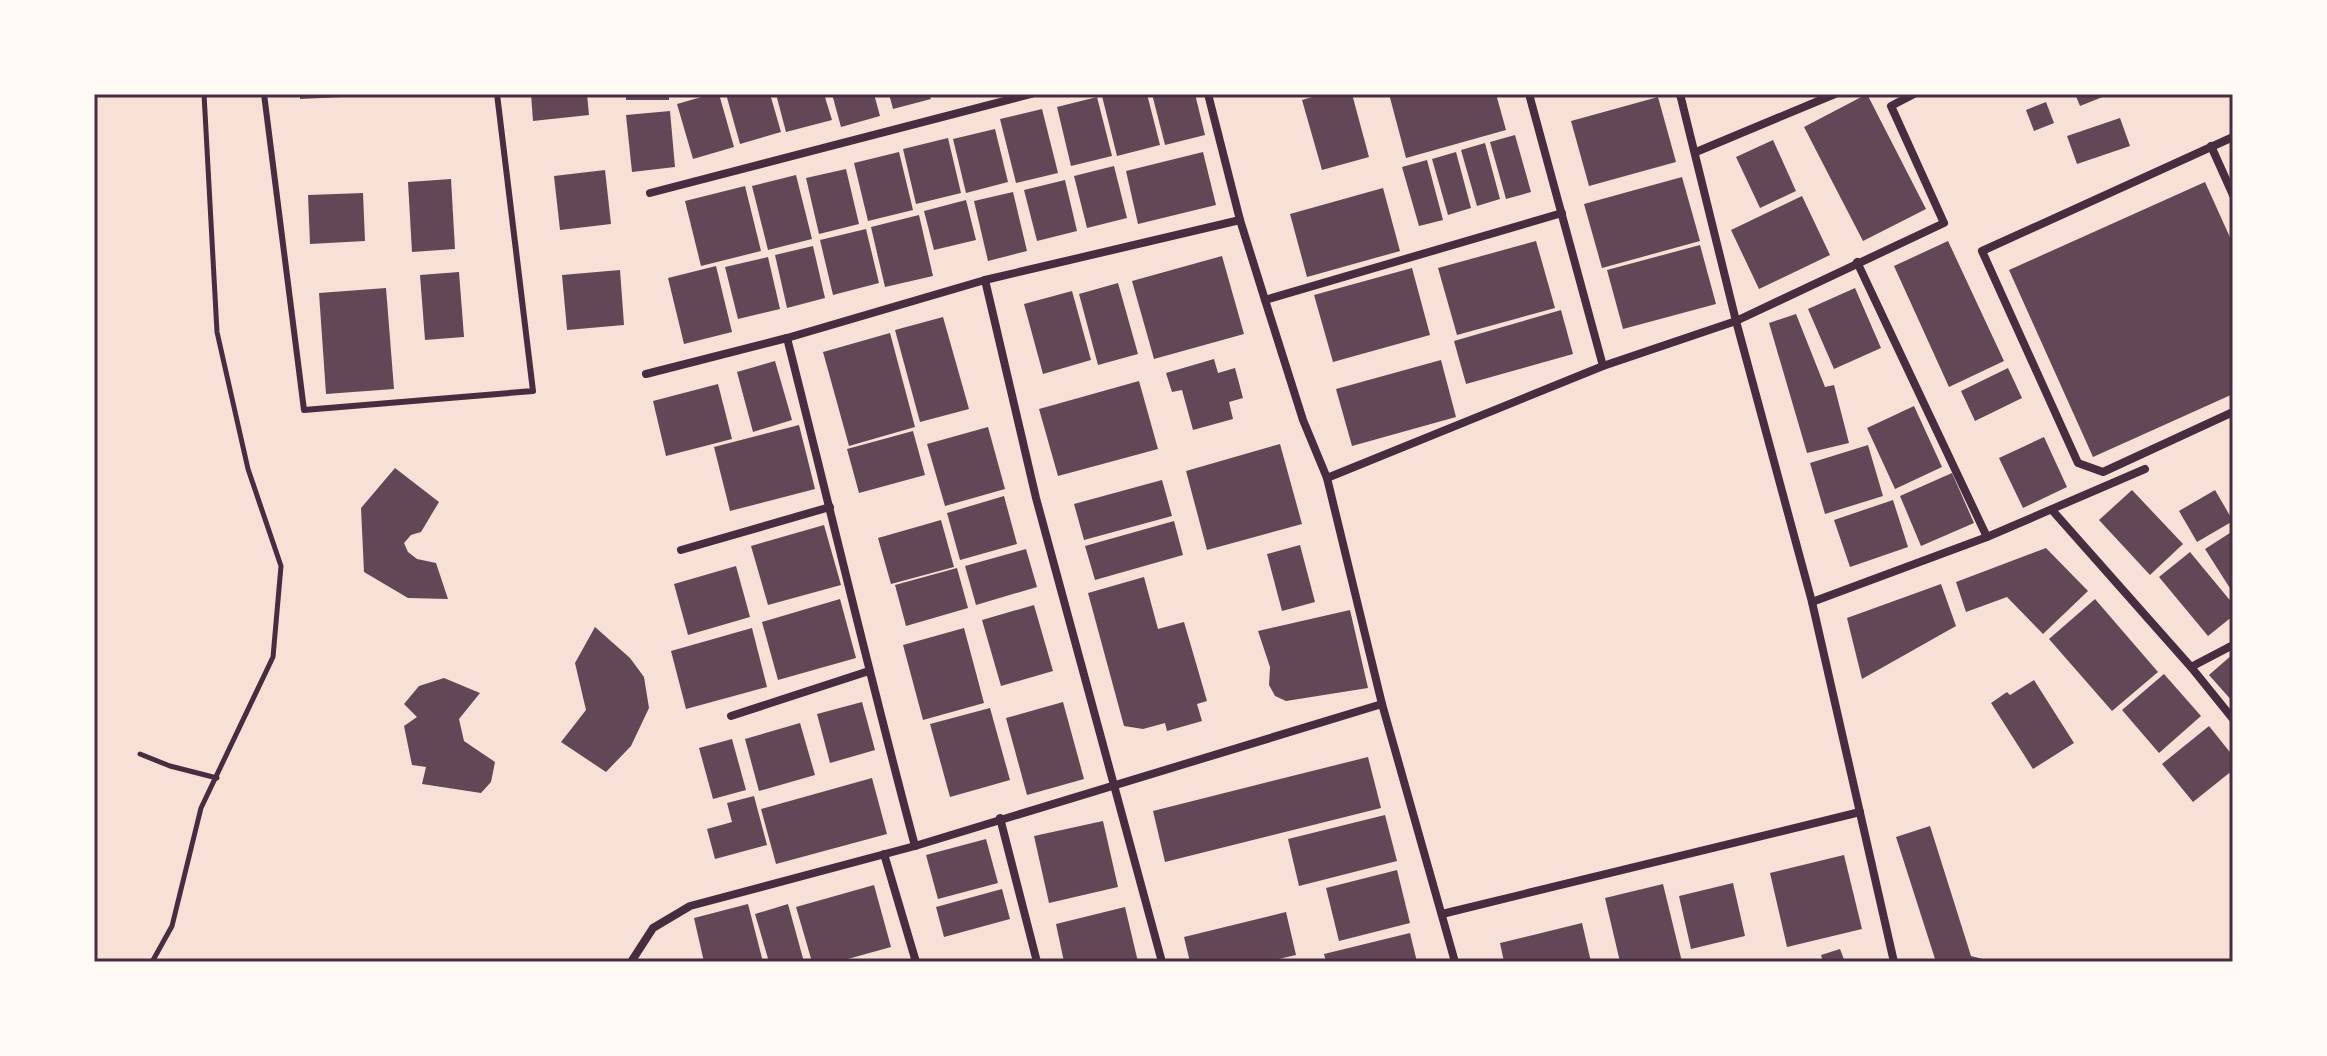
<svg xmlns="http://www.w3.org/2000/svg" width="2327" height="1056" font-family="Signika,sans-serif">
	<rect width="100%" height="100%" fill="#f7e1d7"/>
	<!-- building -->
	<g fill="#644757">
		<path d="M 300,94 L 342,94 L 343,97 L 300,99 Z"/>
		<path d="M 531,94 L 587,94 L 589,115 L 533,121 Z"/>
		<rect x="626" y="94" width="43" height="6"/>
		<path d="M 712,94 L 719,94 L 734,147 L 693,159 L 677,104 Z"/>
		<path d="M 726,94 L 770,94 L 781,132 L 740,144 Z"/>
		<path d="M 776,94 L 824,94 L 832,120 L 786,132 Z"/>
		<path d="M 832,94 L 874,94 L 880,116 L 841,127 Z"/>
		<path d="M 889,94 L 929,94 L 931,99 L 893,109 Z"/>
		<path d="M 1108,94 L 1147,94 L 1160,145 L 1117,156 L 1102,96 Z"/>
		<path d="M 1152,94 L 1195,94 L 1205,135 L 1165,145 Z"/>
		<path d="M 1323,94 L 1352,94 L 1369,157 L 1322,170 L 1302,100 Z"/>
		<path d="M 1389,94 L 1496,94 L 1506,130 L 1406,158 Z"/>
		<path d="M 1867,94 L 1926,209 L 1863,241 L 1804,127 Z"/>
		<path d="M 2075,94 L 2110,94 L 2080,106 Z"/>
		<path d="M 1097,97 L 1112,156 L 1071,166 L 1057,107 Z"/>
		<path d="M 1658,97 L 1676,162 L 1589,186 L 1571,121 Z"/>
		<path d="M 2046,102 L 2054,123 L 2034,131 L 2026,110 Z"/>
		<path d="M 1042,109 L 1058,173 L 1016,183 L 1000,119 Z"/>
		<path d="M 670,111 L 675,167 L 632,172 L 626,115 Z"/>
		<path d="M 2120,118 L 2130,146 L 2077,164 L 2067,136 Z"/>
		<path d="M 995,129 L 1008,182 L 966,193 L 953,139 Z"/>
		<path d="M 1515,135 L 1531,192 L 1506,199 L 1490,142 Z"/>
		<path d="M 948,138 L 961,193 L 916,204 L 903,149 Z"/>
		<path d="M 1773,140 L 1796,191 L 1760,208 L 1736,157 Z"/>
		<path d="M 1485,143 L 1500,199 L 1477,206 L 1461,150 Z"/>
		<path d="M 899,152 L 913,210 L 868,221 L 854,163 Z"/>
		<path d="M 1203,152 L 1216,205 L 1138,224 L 1126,171 Z"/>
		<path d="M 1456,152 L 1471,208 L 1448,215 L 1432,159 Z"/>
		<path d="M 1427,160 L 1443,220 L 1419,226 L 1402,167 Z"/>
		<path d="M 1114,166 L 1127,218 L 1087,228 L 1074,176 Z"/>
		<path d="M 846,169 L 859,224 L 819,234 L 806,178 Z"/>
		<path d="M 605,170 L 611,224 L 560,230 L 554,176 Z"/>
		<path d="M 796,175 L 812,239 L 768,250 L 752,186 Z"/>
		<path d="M 1682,177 L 1700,241 L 1602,268 L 1584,204 Z"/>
		<path d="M 451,179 L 455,249 L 412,252 L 408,182 Z"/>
		<path d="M 1065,180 L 1077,231 L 1037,241 L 1024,190 Z"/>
		<path d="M 2205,182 L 2233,244 L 2233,394 L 2093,457 L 2009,270 Z"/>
		<path d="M 745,186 L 761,251 L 701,266 L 685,201 Z"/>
		<path d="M 1383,188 L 1400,251 L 1307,277 L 1290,214 Z"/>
		<path d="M 1013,192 L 1027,251 L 988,261 L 974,201 Z"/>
		<path d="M 363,193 L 365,241 L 310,244 L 308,195 Z"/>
		<path d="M 1802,196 L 1830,255 L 1759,289 L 1731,230 Z"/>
		<path d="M 966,200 L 976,240 L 934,250 L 924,211 Z"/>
		<path d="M 919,215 L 933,276 L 885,287 L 871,227 Z"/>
		<path d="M 866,229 L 879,283 L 833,295 L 820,240 Z"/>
		<path d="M 1536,241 L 1555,308 L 1457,335 L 1438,268 Z"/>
		<path d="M 1948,241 L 2004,361 L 1949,387 L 1894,266 Z"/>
		<path d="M 1700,245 L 1716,304 L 1623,329 L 1607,270 Z"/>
		<path d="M 813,246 L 825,298 L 787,308 L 775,255 Z"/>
		<path d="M 1222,256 L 1244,334 L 1154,359 L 1132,281 Z"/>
		<path d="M 768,257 L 780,309 L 738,319 L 725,267 Z"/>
		<path d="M 716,266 L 732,332 L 684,344 L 668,278 Z"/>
		<path d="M 1412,268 L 1430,335 L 1333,362 L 1314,295 Z"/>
		<path d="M 620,270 L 624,325 L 567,330 L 562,275 Z"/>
		<path d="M 459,272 L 464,337 L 425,340 L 420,275 Z"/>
		<path d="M 1118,283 L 1138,354 L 1098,365 L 1079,294 Z"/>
		<path d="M 386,288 L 394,389 L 326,394 L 319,293 Z"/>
		<path d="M 1855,288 L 1881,348 L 1834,369 L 1808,309 Z"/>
		<path d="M 1072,291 L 1091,360 L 1043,374 L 1024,304 Z"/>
		<path d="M 1561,310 L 1573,354 L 1466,384 L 1454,341 Z"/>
		<path d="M 1796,314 L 1825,387 L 1834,385 L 1849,443 L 1807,453 L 1769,323 Z"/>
		<path d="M 943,317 L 969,409 L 920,422 L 895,330 Z"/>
		<path d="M 890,333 L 915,427 L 849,446 L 823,352 Z"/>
		<path d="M 1214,359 L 1218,373 L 1235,368 L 1243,398 L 1229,402 L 1233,419 L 1193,430 L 1182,390 L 1172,392 L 1166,373 Z"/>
		<path d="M 1441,360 L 1456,417 L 1352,446 L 1336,389 Z"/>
		<path d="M 775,361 L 792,420 L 753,432 L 737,372 Z"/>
		<path d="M 2008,368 L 2022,398 L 1975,421 L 1961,391 Z"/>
		<path d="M 1139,381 L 1158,449 L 1058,476 L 1039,409 Z"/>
		<path d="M 718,384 L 732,439 L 666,456 L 653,401 Z"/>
		<path d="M 1914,406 L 1942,467 L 1895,489 L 1867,428 Z"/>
		<path d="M 799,425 L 815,489 L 730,511 L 714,447 Z"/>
		<path d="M 988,427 L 1005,489 L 945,506 L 927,444 Z"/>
		<path d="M 913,431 L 925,475 L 859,493 L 847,449 Z"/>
		<path d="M 2044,437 L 2067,487 L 2023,508 L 1999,458 Z"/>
		<path d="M 1280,444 L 1302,524 L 1207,550 L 1186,471 Z"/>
		<path d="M 1868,445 L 1883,496 L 1825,514 L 1810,463 Z"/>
		<path d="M 395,468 L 439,502 L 421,532 L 411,535 L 404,543 L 408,552 L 417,559 L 436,563 L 448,599 L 408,598 L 364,572 L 361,508 Z"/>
		<path d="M 1952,473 L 1974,523 L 1921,546 L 1900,496 Z"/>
		<path d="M 1162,480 L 1172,516 L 1084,540 L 1074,504 Z"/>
		<path d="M 2132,490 L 2183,544 L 2150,575 L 2099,520 Z"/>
		<path d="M 2215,490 L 2233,521 L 2197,542 L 2179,511 Z"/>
		<path d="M 1004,496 L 1017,544 L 960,560 L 947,513 Z"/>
		<path d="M 1893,500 L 1908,547 L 1850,567 L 1834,520 Z"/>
		<path d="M 941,520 L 954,567 L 891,584 L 878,538 Z"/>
		<path d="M 1174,521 L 1183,555 L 1095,580 L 1085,546 Z"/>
		<path d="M 824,525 L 841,585 L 768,605 L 751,546 Z"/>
		<path d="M 2233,531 L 2233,593 L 2205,549 Z"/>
		<path d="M 1300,545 L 1315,602 L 1282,611 L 1267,554 Z"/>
		<path d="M 2046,548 L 2088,591 L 2043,634 L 2007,597 L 1966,612 L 1956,582 Z"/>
		<path d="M 1026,549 L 1037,587 L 976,605 L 965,566 Z"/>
		<path d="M 2190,552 L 2233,604 L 2233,616 L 2208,636 L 2159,577 Z"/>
		<path d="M 736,566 L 750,617 L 688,635 L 674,584 Z"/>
		<path d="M 957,568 L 968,608 L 906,626 L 895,585 Z"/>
		<path d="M 1144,577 L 1158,629 L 1184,622 L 1207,701 L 1197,704 L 1202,721 L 1167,731 L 1165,723 L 1143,729 L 1124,726 L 1088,593 Z"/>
		<path d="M 1941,584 L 1956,626 L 1862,679 L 1847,618 Z"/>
		<path d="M 840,599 L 856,658 L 778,680 L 762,622 Z"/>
		<path d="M 2095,599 L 2158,672 L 2112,711 L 2049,639 Z"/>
		<path d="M 1034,605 L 1053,671 L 1001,686 L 982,620 Z"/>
		<path d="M 1350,610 L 1368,688 L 1286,701 L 1275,696 L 1269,685 L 1270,667 L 1258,631 Z"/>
		<path d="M 595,627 L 630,658 L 644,677 L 649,708 L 631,746 L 606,772 L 561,742 L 586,710 L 575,663 Z"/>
		<path d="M 752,628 L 767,687 L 686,709 L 671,651 Z"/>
		<path d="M 964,628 L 984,703 L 923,720 L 903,645 Z"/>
		<path d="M 2233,654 L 2233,702 L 2209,675 Z"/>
		<path d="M 2164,674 L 2201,716 L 2159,753 L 2122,710 Z"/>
		<path d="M 444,678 L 480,693 L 459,719 L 464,741 L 495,762 L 491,782 L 481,793 L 422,784 L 426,767 L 412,765 L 404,726 L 417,717 L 404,704 L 419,686 Z"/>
		<path d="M 2034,680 L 2074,743 L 2033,769 L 1991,703 L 2007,692 L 2010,695 Z"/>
		<path d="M 862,702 L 875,750 L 830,763 L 817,714 Z"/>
		<path d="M 1063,702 L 1084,779 L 1027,795 L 1006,718 Z"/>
		<path d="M 990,708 L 1010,780 L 950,797 L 930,724 Z"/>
		<path d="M 800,723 L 815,775 L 759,791 L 745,739 Z"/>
		<path d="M 2209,726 L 2233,756 L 2233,770 L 2193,802 L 2162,764 Z"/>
		<path d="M 732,739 L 746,790 L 713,799 L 699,748 Z"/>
		<path d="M 1368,757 L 1381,808 L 1165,862 L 1153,811 Z"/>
		<path d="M 872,778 L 887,834 L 776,864 L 761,809 Z"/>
		<path d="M 754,796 L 767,845 L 715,859 L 707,829 L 732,822 L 727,803 Z"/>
		<path d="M 1385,815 L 1397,861 L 1299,886 L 1288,839 Z"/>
		<path d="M 1103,821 L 1118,887 L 1049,903 L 1034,836 Z"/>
		<path d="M 1930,826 L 1971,956 L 1994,962 L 1936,962 L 1896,837 Z"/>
		<path d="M 986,839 L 998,883 L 938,899 L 926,855 Z"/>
		<path d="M 1844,855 L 1862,929 L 1787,947 L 1770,873 Z"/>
		<path d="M 1397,870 L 1410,923 L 1339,941 L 1326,888 Z"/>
		<path d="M 1733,883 L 1745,936 L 1691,949 L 1679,896 Z"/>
		<path d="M 1663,884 L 1682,962 L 1620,962 L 1605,898 Z"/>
		<path d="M 874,885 L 891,947 L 837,962 L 812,962 L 796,907 Z"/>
		<path d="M 1002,889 L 1010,919 L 944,937 L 936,907 Z"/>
		<path d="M 748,904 L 763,962 L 704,962 L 694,918 Z"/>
		<path d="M 788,904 L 804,962 L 769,962 L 755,914 Z"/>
		<path d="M 1125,907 L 1138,962 L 1064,962 L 1056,924 Z"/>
		<path d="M 1286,912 L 1296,955 L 1266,962 L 1190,962 L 1184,937 Z"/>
		<path d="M 1582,923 L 1591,962 L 1504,962 L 1500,943 Z"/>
		<path d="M 1410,933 L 1417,962 L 1326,962 L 1324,954 Z"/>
		<path d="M 1840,949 L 1845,962 L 1823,962 L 1821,955 Z"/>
	</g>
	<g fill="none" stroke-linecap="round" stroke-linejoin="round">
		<!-- path -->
		<g stroke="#4a2c40" stroke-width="5">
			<path d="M 140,754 L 170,766 L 217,778"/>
			<path d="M 152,962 L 172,926 L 201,808 L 273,657 L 281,566 L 248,469 L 217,332 L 204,94"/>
		</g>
		<!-- service -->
		<path stroke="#4a2c40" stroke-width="6" d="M 264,94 L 304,410 L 533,391 L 497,94"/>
		<!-- minor -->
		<g stroke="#4a2c40" stroke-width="8">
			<path d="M 1208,94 L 1240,220 L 1265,300 L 1303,420 L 1327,478 L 1382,704 L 1455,962"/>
			<path d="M 1529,94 L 1603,366"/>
			<path d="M 1680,94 L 1736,321 L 1812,602 L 1894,962"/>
			<path d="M 2233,137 L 1982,251 L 2078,463 L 2103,472 L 2233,412"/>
			<path d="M 2211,146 L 2233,195"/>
			<path d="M 1696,152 L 1835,94"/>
			<path d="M 650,193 L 1031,94"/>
			<path d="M 1857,262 L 1987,537"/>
			<path d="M 985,280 L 1036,498 L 1162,962"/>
			<path d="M 1265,300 L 1562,213"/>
			<path d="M 787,338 C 830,508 870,678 915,846"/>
			<path d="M 646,374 L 787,338 L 985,280 L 1240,220"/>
			<path d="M 1327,478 L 1603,366 L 1736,321 L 1944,223 L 1891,106 L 1914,94"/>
			<path d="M 2052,510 L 2191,667 L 2233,719"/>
			<path d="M 681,550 L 830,507"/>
			<path d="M 1812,602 L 1987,537 L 2145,469"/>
			<path d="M 2191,667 L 2233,645"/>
			<path d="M 731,716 L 869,671"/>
			<path d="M 1000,818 L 1037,962"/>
			<path d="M 884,854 L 916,962"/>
			<path d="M 1442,914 L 1860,812"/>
			<path d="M 631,962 L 653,928 L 690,906 L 915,846 L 1382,704"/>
		</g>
	</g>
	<!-- border -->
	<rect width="2327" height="1056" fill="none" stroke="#fffaf5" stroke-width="192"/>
	<rect x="96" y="96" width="2135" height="864" fill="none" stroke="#4a2c40" stroke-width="3"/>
</svg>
